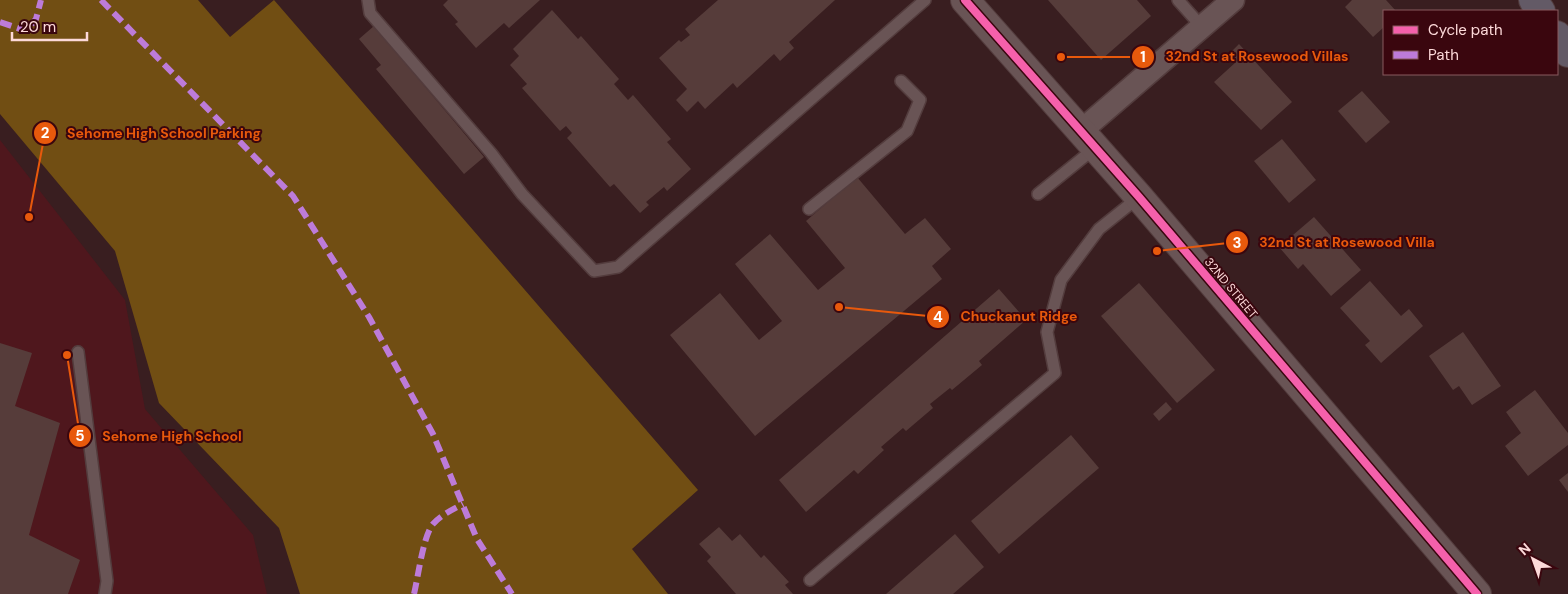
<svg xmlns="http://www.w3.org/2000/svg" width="1568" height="594" font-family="'DM Sans',sans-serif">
	<rect width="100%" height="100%" fill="#391e20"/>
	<!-- built -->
	<path fill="#4f171d" d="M 0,140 L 125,300 L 145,409 L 253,535 L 267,594 L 0,594 Z"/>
	<!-- forest -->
	<path fill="#714e13" d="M 0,0 L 198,0 L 230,37 L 274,0 L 698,490 L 632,549 L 668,594 L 300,594 L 279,528 L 159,403 L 115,251 L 0,114 Z"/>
	<!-- building -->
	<g fill="#563c3a">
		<path d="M 448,0 L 540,0 L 509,28 L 504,23 L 476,48 L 455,24 L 458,22 L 443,5 Z"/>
		<path d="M 718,0 L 835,0 L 789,42 L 794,48 L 780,61 L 774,54 L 737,88 L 733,83 L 705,109 L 698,101 L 687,112 L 676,100 L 687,89 L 659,58 L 679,40 L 681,42 L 690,35 L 685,29 Z"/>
		<path d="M 1048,0 L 1137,0 L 1151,16 L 1101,60 Z"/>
		<path d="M 1352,0 L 1386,0 L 1396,11 L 1384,11 L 1384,27 L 1373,37 L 1345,7 Z"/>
		<path d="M 552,10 L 578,39 L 581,36 L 619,79 L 614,84 L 628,100 L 633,95 L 671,139 L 667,142 L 691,169 L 667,191 L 664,187 L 646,202 L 649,205 L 640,213 L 614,184 L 610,187 L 567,138 L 572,133 L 566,126 L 560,131 L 522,88 L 527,84 L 510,65 L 519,56 L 513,49 Z"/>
		<path d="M 374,26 L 484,157 L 464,174 L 376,69 L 381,65 L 359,39 Z"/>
		<path d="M 1239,44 L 1292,102 L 1261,130 L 1214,82 L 1236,62 L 1229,54 Z"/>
		<path d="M 1362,91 L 1390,122 L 1366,143 L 1338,111 Z"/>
		<path d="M 1282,139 L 1316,180 L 1289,203 L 1254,161 Z"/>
		<path d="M 857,177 L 905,234 L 925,218 L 951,249 L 932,266 L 942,279 L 755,436 L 670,335 L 720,293 L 759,340 L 782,321 L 735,264 L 770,234 L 818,290 L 845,268 L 806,221 Z"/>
		<path d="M 1314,217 L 1361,270 L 1331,296 L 1303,264 L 1298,269 L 1279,247 Z"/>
		<path d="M 1370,281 L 1401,316 L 1409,309 L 1423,326 L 1381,363 L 1365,345 L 1370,341 L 1340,308 Z"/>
		<path d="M 1139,283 L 1215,370 L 1177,403 L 1101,316 Z"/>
		<path d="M 999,289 L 1026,320 L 979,361 L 982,365 L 952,390 L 950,388 L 930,404 L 933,408 L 906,431 L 903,428 L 881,447 L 884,450 L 858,474 L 854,470 L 806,512 L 779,480 Z"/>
		<path d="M 1463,332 L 1501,386 L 1472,405 L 1459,386 L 1453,390 L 1429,356 Z"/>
		<path d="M 0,343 L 32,353 L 15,406 L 60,423 L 29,535 L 80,560 L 68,594 L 0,594 Z"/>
		<path d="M 1535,390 L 1568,433 L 1568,445 L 1528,476 L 1505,446 L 1521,433 L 1506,412 Z"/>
		<path d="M 1166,402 L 1172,409 L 1159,421 L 1153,414 Z"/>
		<path d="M 1071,435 L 1099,468 L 999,554 L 971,521 Z"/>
		<path d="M 1568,473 L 1568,492 L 1559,480 Z"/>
		<path d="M 719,527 L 732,541 L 740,534 L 761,558 L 764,555 L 789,582 L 785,585 L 793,594 L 736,594 L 707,561 L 711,557 L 699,544 Z"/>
		<path d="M 955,534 L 984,567 L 953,594 L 886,594 Z"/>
	</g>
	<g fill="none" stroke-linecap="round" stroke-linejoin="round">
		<!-- lane casing -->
		<g stroke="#533c3d" stroke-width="14">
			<g id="lane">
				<path d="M 368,0 L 370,13 L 491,153 L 522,194 L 594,271 L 618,267 L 925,0"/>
				<path d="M 1178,0 L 1202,27"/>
				<path d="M 1038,194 L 1095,148"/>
				<path d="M 809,209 L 907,131 L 920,100 L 901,81"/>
				<path d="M 78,352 L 107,581 L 105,594"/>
				<path d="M 810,580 L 1055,373 L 1047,332 L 1061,280 L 1099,229 L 1139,197"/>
			</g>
		</g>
		<!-- street casing -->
		<g stroke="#533c3d" stroke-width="25">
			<path id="street" d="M 1081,131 L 1233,0"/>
		</g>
		<!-- secondary casing -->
		<g stroke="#533c3d" stroke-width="30">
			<path id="secondary" d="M 965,0 L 1139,197 L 1477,594"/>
		</g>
		<!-- highway casing -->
		<g stroke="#533c3d" stroke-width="30">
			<g id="highway">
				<path d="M 1533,0 L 1541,11"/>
				<path d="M 1557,35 L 1568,53"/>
			</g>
		</g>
		<!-- lane -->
		<use href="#lane" stroke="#695455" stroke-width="11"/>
		<!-- street -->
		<use href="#street" stroke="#695455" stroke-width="22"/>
		<!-- secondary -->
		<use href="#secondary" stroke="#695455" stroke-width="28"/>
		<!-- highway -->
		<use href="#highway" stroke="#635a66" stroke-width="28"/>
		<!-- quiet -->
		<g stroke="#bd7bd9" stroke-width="6" stroke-dasharray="12 6" stroke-linecap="butt">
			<path d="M 101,0 L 293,196 L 369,317 L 433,434 L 477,539 L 512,594"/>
			<path d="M 0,22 L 26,31 L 36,19 L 41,0"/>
			<path d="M 414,594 C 418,578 423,536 433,524 C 441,515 452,510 463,504"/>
		</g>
		<!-- cycleway casing -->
		<g stroke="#3a060e" stroke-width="11">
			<path id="cycleway" d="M 965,0 L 1139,197 L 1477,594"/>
		</g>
		<!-- cycleway -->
		<use href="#cycleway" stroke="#f560ab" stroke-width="8"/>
	</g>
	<g text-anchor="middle" stroke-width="4" stroke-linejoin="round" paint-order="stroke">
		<!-- street labels -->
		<g font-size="12" fill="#fdd9d9" stroke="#3a060e">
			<text transform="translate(1231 288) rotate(50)" y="4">32ND STREET</text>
		</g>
	</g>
	<!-- callouts -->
	<path fill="none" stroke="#e8590c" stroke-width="2" d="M1061 57L1143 57M29 217L45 133M1157 251L1237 242M839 307L938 317M67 355L80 436"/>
	<g fill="#e8590c" stroke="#3a060e" stroke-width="2">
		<circle cx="1061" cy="57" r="5"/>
		<circle cx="29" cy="217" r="5"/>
		<circle cx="1157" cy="251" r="5"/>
		<circle cx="839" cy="307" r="5"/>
		<circle cx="67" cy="355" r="5"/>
		<circle cx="1143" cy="57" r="12"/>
		<circle cx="45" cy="133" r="12"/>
		<circle cx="1237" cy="242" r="12"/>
		<circle cx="938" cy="317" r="12"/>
		<circle cx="80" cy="436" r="12"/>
	</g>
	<g font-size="15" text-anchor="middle" font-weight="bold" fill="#fff">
		<text x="1143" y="62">1</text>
		<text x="45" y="138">2</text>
		<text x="1237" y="248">3</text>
		<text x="938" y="322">4</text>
		<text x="80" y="441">5</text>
	</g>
	<g font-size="14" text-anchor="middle" font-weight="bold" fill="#e8590c" stroke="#3a060e" stroke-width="4" stroke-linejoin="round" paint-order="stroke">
		<text x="1257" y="61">32nd St at Rosewood Villas</text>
		<text x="164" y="138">Sehome High School Parking</text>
		<text x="1347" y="247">32nd St at Rosewood Villa</text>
		<text x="1019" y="321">Chuckanut Ridge</text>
		<text x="172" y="441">Sehome High School</text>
	</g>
	<!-- legend -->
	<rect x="1383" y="10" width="175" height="65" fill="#3a060e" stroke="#885a5f"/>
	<rect x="1393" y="26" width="25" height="8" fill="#f560ab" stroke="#885a5f"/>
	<text x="1428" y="35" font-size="15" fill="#fdd9d9">Cycle path</text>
	<rect x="1393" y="51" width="25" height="8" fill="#bd7bd9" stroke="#885a5f"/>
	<text x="1428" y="60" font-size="15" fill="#fdd9d9">Path</text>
	<!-- north arrow -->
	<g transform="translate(1533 559) rotate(319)" stroke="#3a060e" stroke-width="4" paint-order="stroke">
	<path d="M0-4L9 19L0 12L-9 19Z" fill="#fdd9d9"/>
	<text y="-8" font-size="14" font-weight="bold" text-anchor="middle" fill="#fdd9d9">N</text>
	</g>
	<!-- scale -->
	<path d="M12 32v8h75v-8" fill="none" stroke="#fdd9d9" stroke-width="2.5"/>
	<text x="20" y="32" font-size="15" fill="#fdd9d9" stroke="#3a060e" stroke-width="4" paint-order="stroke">20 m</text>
</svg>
